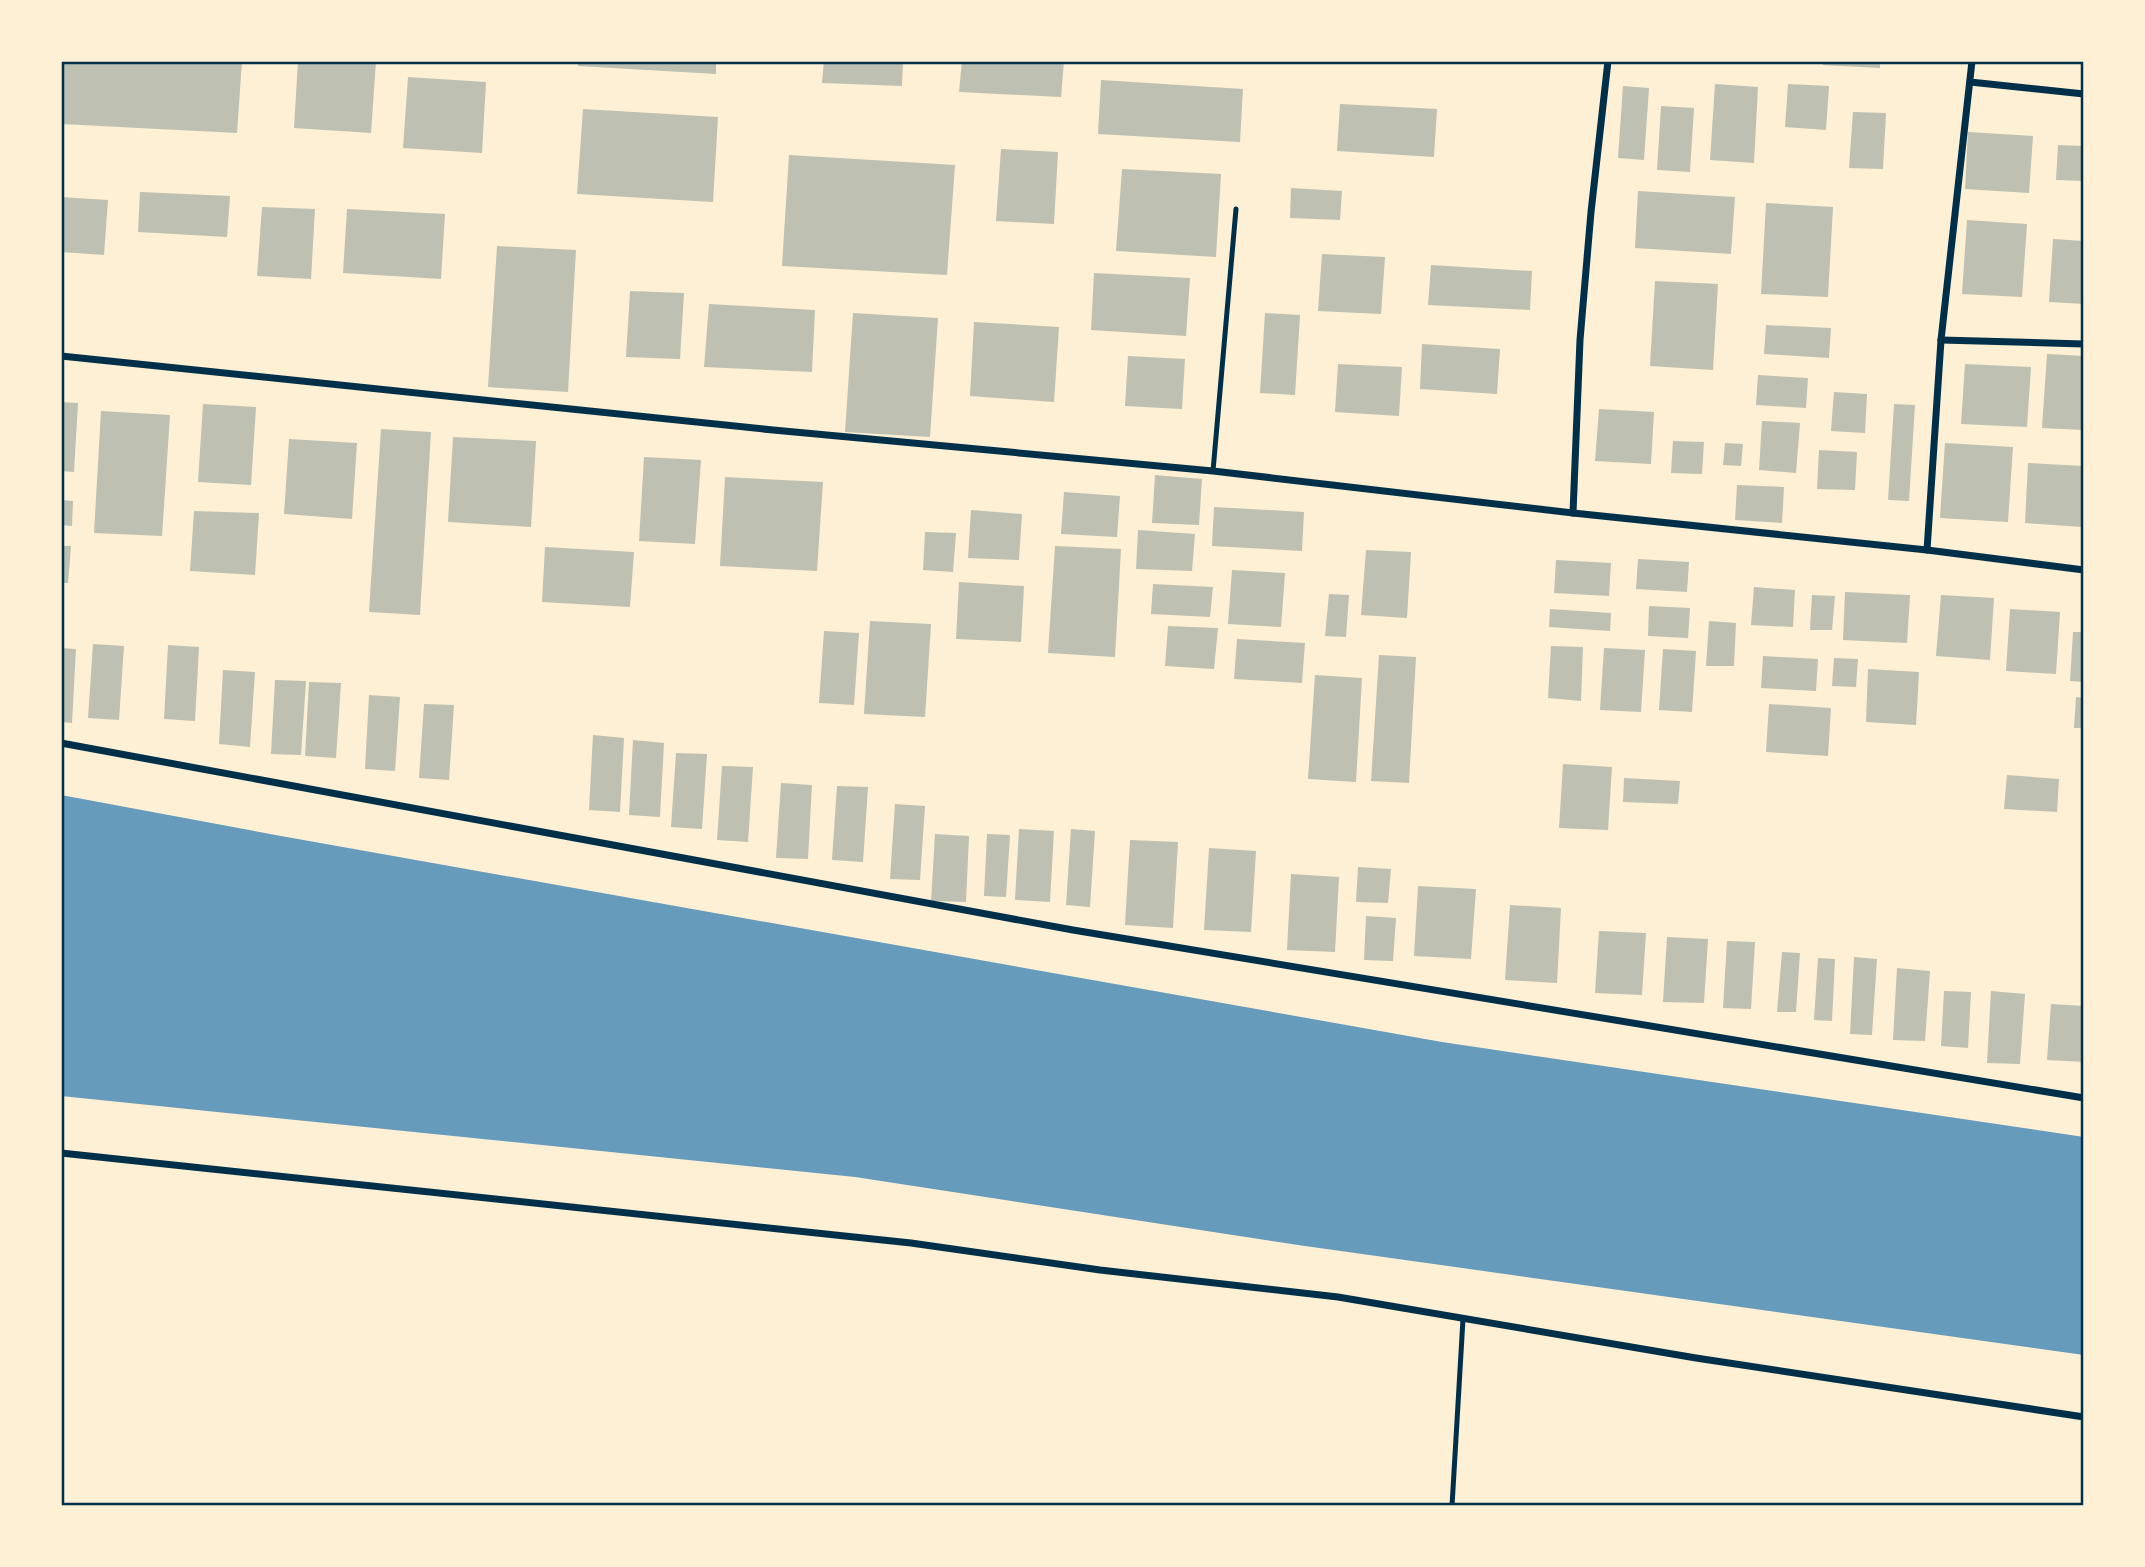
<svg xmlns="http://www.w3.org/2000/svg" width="2145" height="1567" font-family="'Varela Round',sans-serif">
	<rect width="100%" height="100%" fill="#fdf0d5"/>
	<!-- water -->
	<path fill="#669bbc" d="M 61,795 L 281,836 L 1442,1042 L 2084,1137 L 2084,1355 L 1305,1246 L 855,1177 L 61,1096 Z"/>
	<!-- building -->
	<g fill="#bec0b2">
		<path d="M 61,61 L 242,61 L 237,133 L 61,124 Z"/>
		<path d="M 298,61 L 376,61 L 371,133 L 294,128 Z"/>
		<path d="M 578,61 L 716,61 L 716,74 L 578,66 Z"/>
		<path d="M 824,61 L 903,61 L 902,86 L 822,83 Z"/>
		<path d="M 962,61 L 1064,61 L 1061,97 L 959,92 Z"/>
		<path d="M 1824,61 L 1880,61 L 1880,68 L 1823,65 Z"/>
		<path d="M 408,77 L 486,82 L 482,153 L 403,148 Z"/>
		<path d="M 1101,80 L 1243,89 L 1240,142 L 1098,134 Z"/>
		<path d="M 1715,84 L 1758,87 L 1754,163 L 1710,160 Z"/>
		<path d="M 1788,84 L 1829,86 L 1826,130 L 1785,127 Z"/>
		<path d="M 1623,86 L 1649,88 L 1644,160 L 1618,158 Z"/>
		<path d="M 1340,104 L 1437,109 L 1434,157 L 1337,151 Z"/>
		<path d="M 1661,106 L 1694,108 L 1690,172 L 1657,170 Z"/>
		<path d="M 583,109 L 718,117 L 713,202 L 577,194 Z"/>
		<path d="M 1853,112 L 1886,113 L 1883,169 L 1849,168 Z"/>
		<path d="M 1968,132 L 2033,136 L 2029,193 L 1965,189 Z"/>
		<path d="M 2058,145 L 2084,146 L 2084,181 L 2056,180 Z"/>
		<path d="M 1001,149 L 1058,152 L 1054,224 L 996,221 Z"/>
		<path d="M 789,155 L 955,165 L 947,275 L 782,266 Z"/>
		<path d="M 1122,169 L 1221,174 L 1216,257 L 1116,251 Z"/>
		<path d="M 1291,188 L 1342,191 L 1340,220 L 1290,218 Z"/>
		<path d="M 1638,191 L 1735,197 L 1731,254 L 1635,248 Z"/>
		<path d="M 140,192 L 230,196 L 227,237 L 138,232 Z"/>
		<path d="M 61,197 L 108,200 L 104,255 L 61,252 Z"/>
		<path d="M 1766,203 L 1833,207 L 1828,297 L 1761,294 Z"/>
		<path d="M 262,207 L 315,209 L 311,279 L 257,276 Z"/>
		<path d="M 347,209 L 445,214 L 441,279 L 343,273 Z"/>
		<path d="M 1967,220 L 2027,224 L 2022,297 L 1962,294 Z"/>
		<path d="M 2053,239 L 2084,241 L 2084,304 L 2049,302 Z"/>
		<path d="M 497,246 L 576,250 L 568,392 L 488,387 Z"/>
		<path d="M 1322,254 L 1385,257 L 1381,314 L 1318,311 Z"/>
		<path d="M 1431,265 L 1532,271 L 1530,310 L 1428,305 Z"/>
		<path d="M 1094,273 L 1190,278 L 1186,336 L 1091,330 Z"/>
		<path d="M 1655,281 L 1718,284 L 1713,370 L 1650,366 Z"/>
		<path d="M 630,291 L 684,293 L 680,359 L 626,357 Z"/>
		<path d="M 709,304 L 815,310 L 812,372 L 704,367 Z"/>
		<path d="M 853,313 L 938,318 L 930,437 L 845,432 Z"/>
		<path d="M 1265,313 L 1300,315 L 1295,395 L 1260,393 Z"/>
		<path d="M 974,322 L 1059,327 L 1054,402 L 970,396 Z"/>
		<path d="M 1766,325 L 1831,328 L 1829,358 L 1764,354 Z"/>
		<path d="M 1422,344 L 1500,349 L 1497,394 L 1420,389 Z"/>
		<path d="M 2047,354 L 2084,356 L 2084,430 L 2042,428 Z"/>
		<path d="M 1128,356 L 1185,359 L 1182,409 L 1125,406 Z"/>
		<path d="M 1338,364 L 1402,367 L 1399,416 L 1335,412 Z"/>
		<path d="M 1965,364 L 2031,367 L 2027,427 L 1961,424 Z"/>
		<path d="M 1758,375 L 1808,378 L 1806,408 L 1756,405 Z"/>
		<path d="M 1834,392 L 1867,394 L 1865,433 L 1831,431 Z"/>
		<path d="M 61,402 L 78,403 L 74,472 L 61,471 Z"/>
		<path d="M 203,404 L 256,407 L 251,485 L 198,482 Z"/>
		<path d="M 1894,404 L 1915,405 L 1909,501 L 1888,500 Z"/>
		<path d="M 1599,409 L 1654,412 L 1651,464 L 1595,461 Z"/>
		<path d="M 101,411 L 170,415 L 162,536 L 94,533 Z"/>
		<path d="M 1762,421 L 1800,423 L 1796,473 L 1759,470 Z"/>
		<path d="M 381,429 L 431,432 L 420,615 L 369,612 Z"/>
		<path d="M 453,437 L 536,441 L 531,527 L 448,522 Z"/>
		<path d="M 289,439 L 357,443 L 352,519 L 284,514 Z"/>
		<path d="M 1673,441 L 1704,442 L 1702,474 L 1671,473 Z"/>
		<path d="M 1725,443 L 1743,444 L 1741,466 L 1723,465 Z"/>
		<path d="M 1945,443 L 2013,447 L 2008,522 L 1940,518 Z"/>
		<path d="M 1819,450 L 1857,452 L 1855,490 L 1817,489 Z"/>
		<path d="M 644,457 L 701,460 L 695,544 L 639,541 Z"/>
		<path d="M 2028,463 L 2084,466 L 2082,527 L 2025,523 Z"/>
		<path d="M 1155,475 L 1202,479 L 1199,525 L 1152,523 Z"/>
		<path d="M 725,477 L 823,482 L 817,571 L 720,566 Z"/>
		<path d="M 1737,485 L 1784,487 L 1782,523 L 1735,520 Z"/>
		<path d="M 1064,492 L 1120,496 L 1117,537 L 1061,534 Z"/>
		<path d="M 61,500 L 73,501 L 72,526 L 61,525 Z"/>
		<path d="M 1214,507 L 1304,512 L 1302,551 L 1212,546 Z"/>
		<path d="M 971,510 L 1022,514 L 1019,560 L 968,558 Z"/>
		<path d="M 194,511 L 259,513 L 255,575 L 190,571 Z"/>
		<path d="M 1138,530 L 1195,534 L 1192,571 L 1136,569 Z"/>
		<path d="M 925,532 L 956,533 L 953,572 L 923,570 Z"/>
		<path d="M 61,546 L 71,546 L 68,583 L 61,583 Z"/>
		<path d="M 1055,546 L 1121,549 L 1115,657 L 1048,653 Z"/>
		<path d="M 545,547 L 634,552 L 630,607 L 542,602 Z"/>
		<path d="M 1366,550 L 1411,552 L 1407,618 L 1361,615 Z"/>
		<path d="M 1638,559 L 1689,562 L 1687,592 L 1636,589 Z"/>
		<path d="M 1556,560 L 1611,563 L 1609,596 L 1554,593 Z"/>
		<path d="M 1232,570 L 1285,573 L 1281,627 L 1228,624 Z"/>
		<path d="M 959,582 L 1024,586 L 1021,642 L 956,639 Z"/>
		<path d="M 1153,584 L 1213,587 L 1210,617 L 1151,614 Z"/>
		<path d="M 1754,587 L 1795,590 L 1793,627 L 1751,625 Z"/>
		<path d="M 1845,592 L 1910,595 L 1907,643 L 1843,640 Z"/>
		<path d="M 1329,594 L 1349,595 L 1346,637 L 1325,636 Z"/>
		<path d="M 1812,595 L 1835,596 L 1832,630 L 1810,630 Z"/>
		<path d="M 1941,595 L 1994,598 L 1990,660 L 1936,656 Z"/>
		<path d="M 1649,606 L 1690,608 L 1688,638 L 1648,636 Z"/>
		<path d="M 1550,609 L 1611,613 L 1610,631 L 1549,627 Z"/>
		<path d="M 2010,609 L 2060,612 L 2056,674 L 2006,671 Z"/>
		<path d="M 870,621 L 931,624 L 925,717 L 864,714 Z"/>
		<path d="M 1709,621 L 1736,623 L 1734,666 L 1706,666 Z"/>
		<path d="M 1168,626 L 1218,628 L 1214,669 L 1165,666 Z"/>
		<path d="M 824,631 L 859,633 L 854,705 L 819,703 Z"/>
		<path d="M 2073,632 L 2084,632 L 2084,682 L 2070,681 Z"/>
		<path d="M 1237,639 L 1305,643 L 1302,683 L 1234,679 Z"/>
		<path d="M 93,644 L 124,646 L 119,720 L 88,718 Z"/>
		<path d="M 168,645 L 199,647 L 195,721 L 164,719 Z"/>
		<path d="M 1551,646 L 1583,647 L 1581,701 L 1548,698 Z"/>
		<path d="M 61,648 L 76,649 L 72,723 L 61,722 Z"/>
		<path d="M 1604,648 L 1645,650 L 1641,712 L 1600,710 Z"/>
		<path d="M 1663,649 L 1696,651 L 1692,712 L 1659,710 Z"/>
		<path d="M 1379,655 L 1416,657 L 1409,783 L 1371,781 Z"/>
		<path d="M 1763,656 L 1818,659 L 1816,691 L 1761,688 Z"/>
		<path d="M 1834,658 L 1858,659 L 1856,687 L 1832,686 Z"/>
		<path d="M 1868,669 L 1919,672 L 1916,725 L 1866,722 Z"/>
		<path d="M 223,670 L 255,672 L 250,747 L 219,744 Z"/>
		<path d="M 1315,675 L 1362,678 L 1356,782 L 1308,779 Z"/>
		<path d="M 275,680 L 306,681 L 301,755 L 271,754 Z"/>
		<path d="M 309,682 L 341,683 L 336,758 L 305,756 Z"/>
		<path d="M 369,695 L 400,697 L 395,771 L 365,769 Z"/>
		<path d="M 2076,697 L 2084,698 L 2084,728 L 2074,728 Z"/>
		<path d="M 424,704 L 454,705 L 449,780 L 419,778 Z"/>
		<path d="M 1769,704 L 1831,708 L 1828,756 L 1766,752 Z"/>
		<path d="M 593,735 L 624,738 L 620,812 L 589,810 Z"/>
		<path d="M 633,740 L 664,743 L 660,817 L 629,815 Z"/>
		<path d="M 676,753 L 707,754 L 702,829 L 671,827 Z"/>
		<path d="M 1563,764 L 1612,767 L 1608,830 L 1559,828 Z"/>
		<path d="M 722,766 L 753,767 L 748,842 L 717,840 Z"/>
		<path d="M 2007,775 L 2059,779 L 2057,812 L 2004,809 Z"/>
		<path d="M 1624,778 L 1680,781 L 1678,804 L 1623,802 Z"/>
		<path d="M 781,783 L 812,785 L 808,859 L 776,858 Z"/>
		<path d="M 837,786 L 868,787 L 863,862 L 832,860 Z"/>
		<path d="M 895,804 L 925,806 L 920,880 L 890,879 Z"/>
		<path d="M 1019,829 L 1054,831 L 1050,902 L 1015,900 Z"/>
		<path d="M 1071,829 L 1095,831 L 1090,907 L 1066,905 Z"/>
		<path d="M 935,834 L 969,836 L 966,902 L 931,901 Z"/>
		<path d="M 987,834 L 1010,835 L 1006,897 L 984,896 Z"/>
		<path d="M 1130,840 L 1178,842 L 1173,928 L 1125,925 Z"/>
		<path d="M 1209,848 L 1256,851 L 1251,932 L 1204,930 Z"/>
		<path d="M 1358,867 L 1391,869 L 1388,903 L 1356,902 Z"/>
		<path d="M 1291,874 L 1339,877 L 1335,952 L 1287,950 Z"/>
		<path d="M 1418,886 L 1476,889 L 1471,959 L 1414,956 Z"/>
		<path d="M 1510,905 L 1561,908 L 1557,983 L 1505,980 Z"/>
		<path d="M 1366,916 L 1396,918 L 1393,961 L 1364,960 Z"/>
		<path d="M 1599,931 L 1646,933 L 1642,995 L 1595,993 Z"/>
		<path d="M 1667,937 L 1708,939 L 1704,1003 L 1663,1002 Z"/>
		<path d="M 1727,941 L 1755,942 L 1751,1009 L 1723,1008 Z"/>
		<path d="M 1782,952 L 1800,953 L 1796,1012 L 1777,1012 Z"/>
		<path d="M 1854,957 L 1877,959 L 1872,1035 L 1850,1034 Z"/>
		<path d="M 1818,958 L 1835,959 L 1832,1021 L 1814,1020 Z"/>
		<path d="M 1897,968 L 1930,971 L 1925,1041 L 1893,1040 Z"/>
		<path d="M 1944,991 L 1971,992 L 1968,1048 L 1941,1046 Z"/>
		<path d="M 1991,991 L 2025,994 L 2020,1064 L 1987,1063 Z"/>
		<path d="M 2051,1004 L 2084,1006 L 2084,1062 L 2047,1060 Z"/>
	</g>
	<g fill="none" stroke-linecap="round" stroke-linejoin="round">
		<!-- service -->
		<g stroke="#003049" stroke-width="5">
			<path d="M 1213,471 L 1236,209"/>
			<path d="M 1452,1506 L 1463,1319"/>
		</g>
		<!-- minor -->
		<g stroke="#003049" stroke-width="7">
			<path d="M 1970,82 L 2084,94"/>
			<path d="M 1941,340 L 2084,344"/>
			<path d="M 61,356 L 773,430 L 1213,471 L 1573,513 L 1927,550 L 2084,570"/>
			<path d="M 1573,513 L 1580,340 L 1591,212 L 1608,61"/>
			<path d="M 1927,550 L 1941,340 L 1972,61"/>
			<path d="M 61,743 L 1073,930 L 2084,1098"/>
			<path d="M 61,1153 L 911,1243 L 1100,1270 L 1338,1297 L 1696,1358 L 2084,1417"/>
		</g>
	</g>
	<!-- border -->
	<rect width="2145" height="1567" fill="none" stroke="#fdf0d5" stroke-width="126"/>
	<rect x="63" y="63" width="2019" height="1441" fill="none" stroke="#003049" stroke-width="2.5"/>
</svg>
